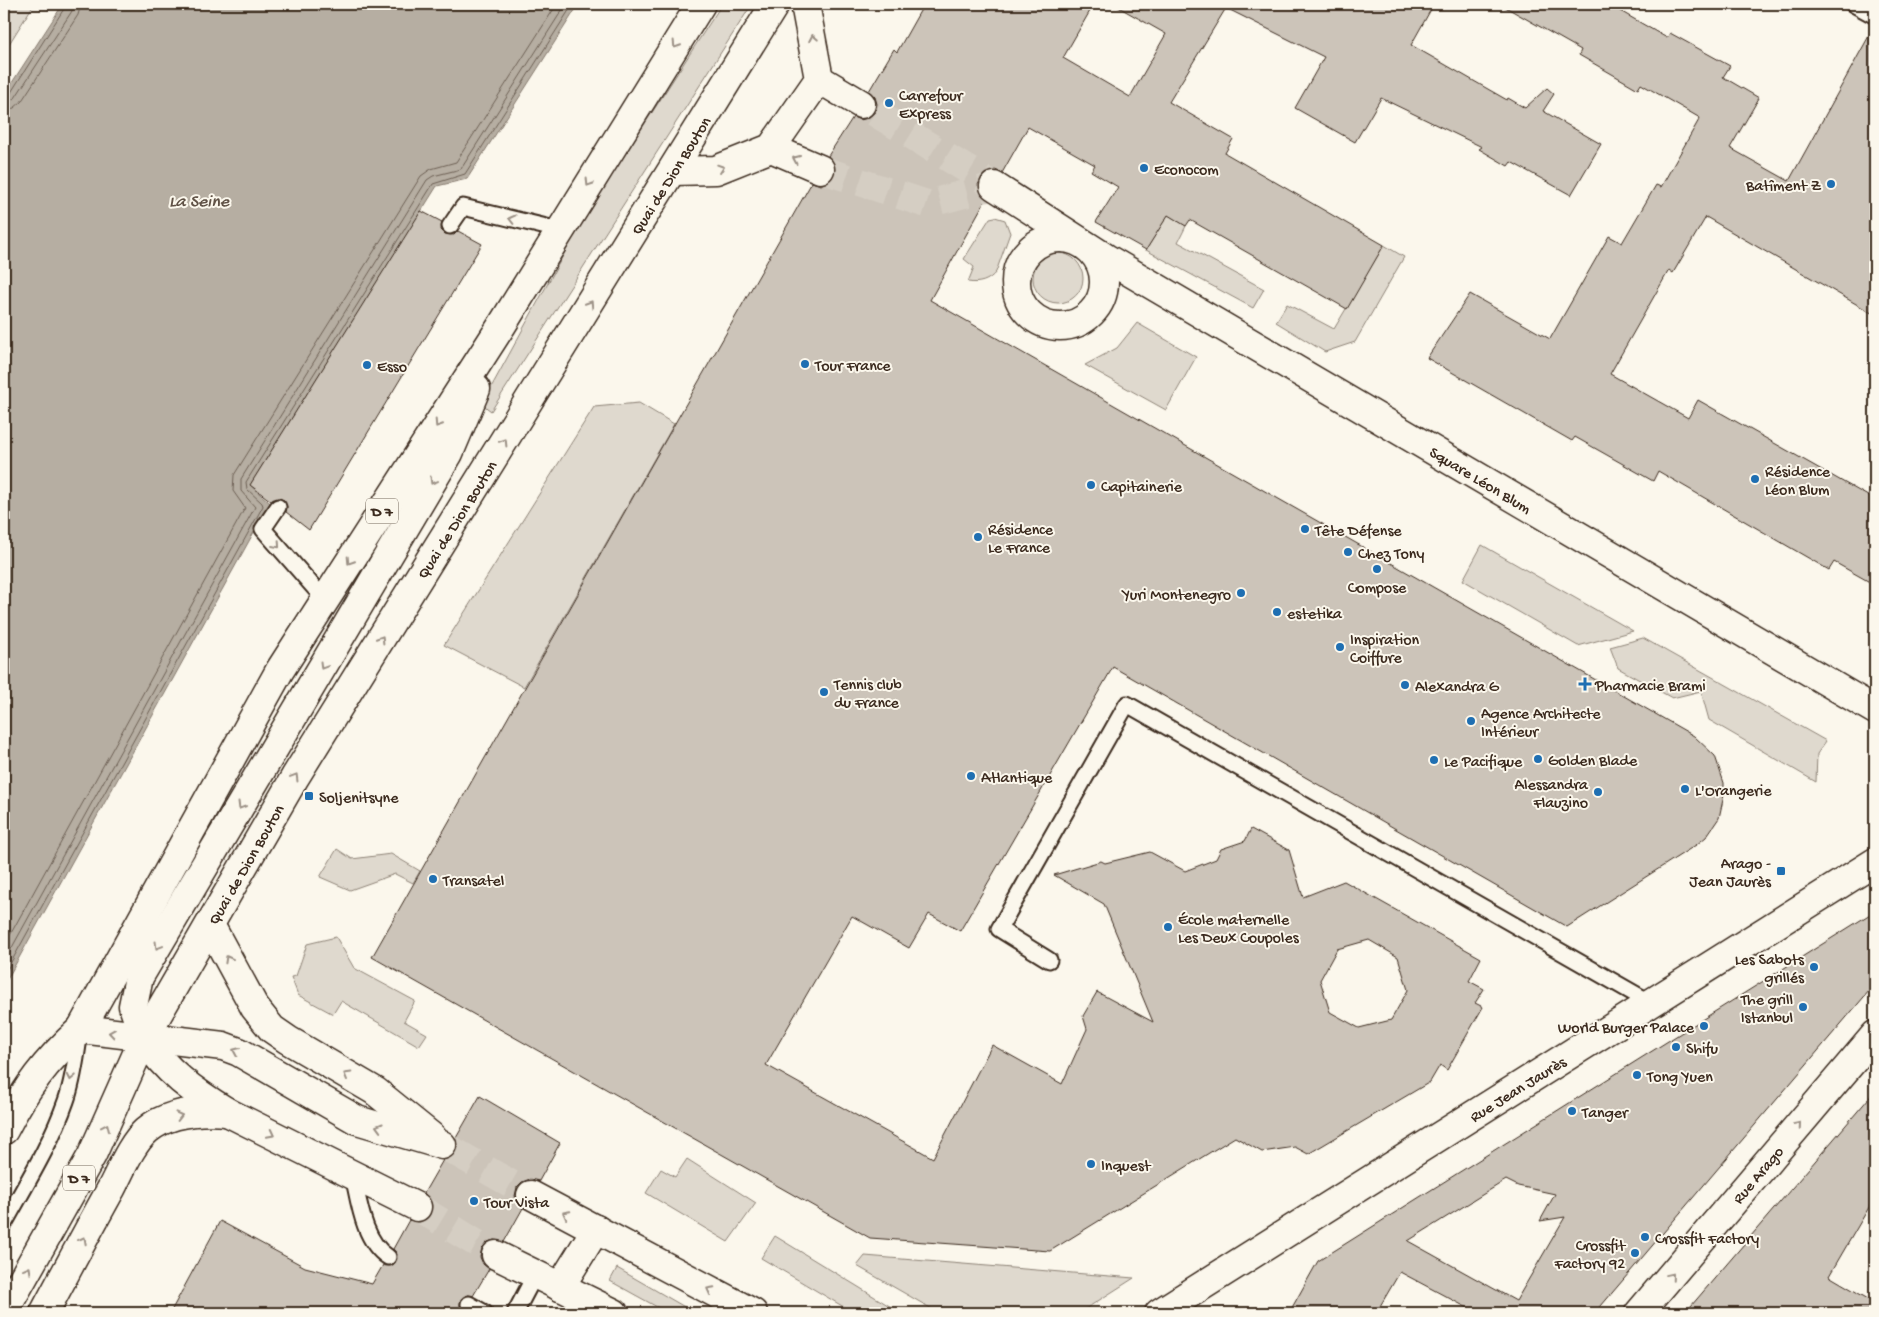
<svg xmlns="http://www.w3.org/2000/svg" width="1879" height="1317" font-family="'Gochi Hand',sans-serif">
	<rect width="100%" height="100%" fill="#fbf7ec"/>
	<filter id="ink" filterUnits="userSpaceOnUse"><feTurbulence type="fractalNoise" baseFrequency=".02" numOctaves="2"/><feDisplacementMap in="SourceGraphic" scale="10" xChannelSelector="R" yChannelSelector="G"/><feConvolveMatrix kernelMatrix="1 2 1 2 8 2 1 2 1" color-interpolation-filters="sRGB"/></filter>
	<g filter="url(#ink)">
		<!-- green -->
		<g fill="#dfd9ce" stroke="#8d8276">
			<path d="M 4,4 L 34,4 L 4,52 Z"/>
			<path d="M 722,4 L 752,4 L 491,411 L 482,404 L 582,221 Z"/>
			<path d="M 1168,215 L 1186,226 L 1178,242 L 1264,289 L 1253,308 L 1146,250 Z"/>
			<path d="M 995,217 L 1005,220 L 1010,233 L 996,272 C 989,281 979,284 968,282 L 974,267 L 964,259 L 990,218 Z"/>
			<path d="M 1384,245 L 1404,257 L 1355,342 L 1325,352 L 1276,322 L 1287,304 L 1334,329 Z"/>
			<circle cx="1058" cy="278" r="25"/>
			<path d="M 1137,323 L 1196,357 L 1166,410 L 1085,365 L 1117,348 Z"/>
			<path d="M 639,403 L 674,424 L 524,687 L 444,645 L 594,407 Z"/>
			<path d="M 1482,545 L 1633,631 L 1578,646 L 1463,580 Z"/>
			<path d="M 1643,638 L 1826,741 L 1817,754 L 1816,782 L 1709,720 L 1701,691 L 1672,698 L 1618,668 L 1610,647 Z"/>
			<path d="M 337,849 L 352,859 L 391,854 L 420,871 L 413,883 L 395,874 L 350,890 L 320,877 Z"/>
			<path d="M 336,937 L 354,968 L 415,1001 L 404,1021 L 427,1034 L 419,1046 L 341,1001 L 333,1014 L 298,995 L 291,977 L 296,976 L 307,944 Z"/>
			<path d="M 687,1159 L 756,1203 L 728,1242 L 646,1193 L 661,1169 L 675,1177 Z"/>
			<path d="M 775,1236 L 901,1313 L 854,1313 L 761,1258 Z"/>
			<path d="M 865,1256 L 1134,1278 L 1079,1313 L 939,1313 L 857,1266 Z"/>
			<path d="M 617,1268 L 695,1313 L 668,1313 L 610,1281 Z"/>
		</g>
		<!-- water -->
		<path fill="#b6aea2" stroke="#85796d" d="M 63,4 L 579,4 L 467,179 L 437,186 L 250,485 L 270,503 L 4,985 L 4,95 Z"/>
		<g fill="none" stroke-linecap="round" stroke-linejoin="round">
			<!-- shore -->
			<g stroke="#6c5f53" stroke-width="1">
				<path d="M 4,96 L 10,94 L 67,4"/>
				<path d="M 4,103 L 15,98 L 72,11 L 73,4"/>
				<path d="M 4,110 L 14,108 L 21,102 L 78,15 L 81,4"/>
				<path d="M 4,946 L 245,508 L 233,491 L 234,475 L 421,176 L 431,169 L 456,162 L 557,4"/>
				<path d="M 4,962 L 255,507 L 241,491 L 241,479 L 427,180 L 433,176 L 461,169 L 566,4"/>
				<path d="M 4,975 L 263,506 L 262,503 L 247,489 L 246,482 L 433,184 L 465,174 L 573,4"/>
			</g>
		</g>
		<!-- building -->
		<g fill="#ccc4b9" stroke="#3b2a1e" fill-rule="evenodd">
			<path d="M 924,4 L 1094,4 L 1063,58 L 1130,97 L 1166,34 L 1113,4 L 1434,4 L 1411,45 L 1507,100 L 1508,98 L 1525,108 L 1547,88 L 1554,94 L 1543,111 L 1601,144 L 1571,195 L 1511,162 L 1508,166 L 1479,149 L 1482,147 L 1381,98 L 1355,142 L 1295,108 L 1324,57 L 1226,8 L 1169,102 L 1233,139 L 1225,153 L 1384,245 L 1347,309 L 1190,220 L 1186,226 L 1168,215 L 1146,250 L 1096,222 L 1118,187 L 1091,171 L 1095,165 L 1028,127 L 1002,173 L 995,170 L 987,172 L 981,178 L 978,185 L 980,193 L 986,199 L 930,300 L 1694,736 L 1715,756 L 1724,783 L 1724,795 L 1719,818 L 1706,837 L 1696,845 L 1567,927 L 1113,667 L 960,931 L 929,914 L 909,948 L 852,916 L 766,1065 L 933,1158 L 992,1045 L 1062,1084 L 1087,1029 L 1083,1016 L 1097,992 L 1153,1022 L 1104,904 L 1054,875 L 1101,861 L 1105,863 L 1150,852 L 1185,871 L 1216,859 L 1221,849 L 1245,841 L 1251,829 L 1289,850 L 1303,897 L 1344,881 L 1481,958 L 1469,981 L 1484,989 L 1475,1003 L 1483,1007 L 1447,1070 L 1440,1065 L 1430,1082 L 1308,1154 L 1295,1147 L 1262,1152 L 1235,1137 L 1050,1251 L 870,1238 L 372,957 L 812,182 L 821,185 L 830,181 L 834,175 L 836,168 L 828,156 L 853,117 L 860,120 L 868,118 L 875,112 L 877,104 L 875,97 L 869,91 L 894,49 L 897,52 ZM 1369,940 L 1398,957 L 1408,990 L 1391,1020 L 1359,1028 L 1330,1012 L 1320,980 L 1337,949 Z"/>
			<path d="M 1500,4 L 1608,4 L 1667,38 L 1670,33 L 1730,66 L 1723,77 L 1759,98 L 1730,148 L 1789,181 L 1875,25 L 1875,315 L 1706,217 L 1673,273 L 1669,270 L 1610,374 L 1688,418 L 1698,400 L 1875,500 L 1875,585 L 1834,562 L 1829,570 L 1658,471 L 1653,481 L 1575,437 L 1572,441 L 1427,358 L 1470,294 L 1550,339 L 1609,236 L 1622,243 L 1656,185 L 1661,187 L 1700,118 L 1641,84 L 1638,89 L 1579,55 L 1581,50 Z"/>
			<path d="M 421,211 L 442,222 L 441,230 L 445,234 L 454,235 L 458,231 L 482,244 L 309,530 L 286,512 L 287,507 L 284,500 L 278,498 L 271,501 L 250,485 Z"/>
			<path d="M 1875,911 L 1875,984 L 1595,1313 L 1477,1313 L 1400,1272 L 1376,1313 L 1289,1313 L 1318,1261 ZM 1506,1180 L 1518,1186 L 1555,1194 L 1540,1221 L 1565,1217 L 1516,1301 L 1408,1241 Z"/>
			<path d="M 1875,1091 L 1875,1197 L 1829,1276 L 1875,1303 L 1875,1313 L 1685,1313 Z"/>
			<path d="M 480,1096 L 560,1143 L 539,1181 L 530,1179 L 522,1182 L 517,1187 L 515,1196 L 518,1204 L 523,1208 L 504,1242 L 494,1240 L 488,1242 L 482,1248 L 480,1257 L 483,1264 L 489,1269 L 473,1296 L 468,1295 L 461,1299 L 460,1305 L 463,1313 L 170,1313 L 220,1221 L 305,1267 L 372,1284 L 383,1265 L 391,1266 L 395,1263 L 397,1254 L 393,1249 L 409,1220 L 418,1222 L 425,1220 L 431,1214 L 432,1206 L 430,1199 L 424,1193 L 443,1160 L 452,1157 L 457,1150 L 456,1138 Z"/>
		</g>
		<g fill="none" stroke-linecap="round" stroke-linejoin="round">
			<!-- minor-tunnel -->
			<path stroke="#d5cec3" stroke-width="28" stroke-dasharray="28 14" stroke-linecap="butt" d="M 820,169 L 927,204 L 994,186 L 861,104"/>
			<!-- secondary-tunnel -->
			<g stroke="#d5cec3" stroke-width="28" stroke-dasharray="28 14" stroke-linecap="butt">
				<path d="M 450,1149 L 531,1195"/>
				<path d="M 417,1207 L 496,1255"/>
			</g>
			<!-- service casing -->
			<g stroke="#3b2a1e" stroke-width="19">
				<g id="service">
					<path d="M 1853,4 L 1875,16"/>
					<path d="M 450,226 L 463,207 L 559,230"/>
					<path d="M 278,507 L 263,529 L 325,600"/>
					<path d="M 1049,960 L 999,929 L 1127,704 L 1651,1003"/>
					<path d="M 353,1175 C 359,1201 363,1241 388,1257"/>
					<path d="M 4,1224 C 26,1184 51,1144 66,1101 C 74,1079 76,1055 80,1033"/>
					<path d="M 469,1304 L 485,1313"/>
					<path d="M 515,1313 L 535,1275"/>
				</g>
			</g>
			<!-- minor casing -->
			<g stroke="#3b2a1e" stroke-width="31">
				<g id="minor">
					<path d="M 819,79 L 861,104"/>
					<path d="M 771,148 L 820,169"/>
					<path d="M 673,171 L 716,170 L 771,148 L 819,79 L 805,4"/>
					<path d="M 994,186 L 1106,258 L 1875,710"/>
					<circle cx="1060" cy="282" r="44"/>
					<path d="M 1639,1313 L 1875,1035"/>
				</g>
			</g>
			<!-- tertiary casing -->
			<g stroke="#3b2a1e" stroke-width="31">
				<path id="tertiary" d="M 1159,1313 L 1875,862"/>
			</g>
			<!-- secondary casing -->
			<g stroke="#3b2a1e" stroke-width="31">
				<g id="secondary">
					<path d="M 210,925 L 255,1008 L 272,1029 L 288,1040 L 375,1091 L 432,1137"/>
					<path d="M 81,1029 L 223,1046 L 239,1052 L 357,1120 L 442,1145"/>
					<path d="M 144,1038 C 166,1072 193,1091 227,1112 L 417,1207"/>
					<path d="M 531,1195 L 753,1313"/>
					<path d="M 496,1255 L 614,1313"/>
					<path d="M 560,1287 L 596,1229"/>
					<path d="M 44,1313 C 66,1272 88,1230 111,1189 C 121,1170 131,1144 147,1130 C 169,1112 201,1110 227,1112"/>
				</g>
			</g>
			<!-- primary casing -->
			<g stroke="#3b2a1e" stroke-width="31">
				<g id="primary">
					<path d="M 144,1038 L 133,1006 L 139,977 L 449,453 L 476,389"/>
					<path d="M 4,1130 C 26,1087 45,1062 81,1029 L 280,670 L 502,325 L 701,4"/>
					<path d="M 4,1312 L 92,1155 L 144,1038 L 295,777 L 775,4"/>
				</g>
			</g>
			<!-- service -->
			<use href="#service" stroke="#fbf7ec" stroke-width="15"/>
			<!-- minor -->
			<use href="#minor" stroke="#fbf7ec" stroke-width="28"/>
			<!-- tertiary -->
			<use href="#tertiary" stroke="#fbf7ec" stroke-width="28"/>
			<!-- secondary -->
			<use href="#secondary" stroke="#fbf7ec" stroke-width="28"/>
			<!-- primary -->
			<use href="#primary" stroke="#fbf7ec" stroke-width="28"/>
		</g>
		<!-- one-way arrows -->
		<defs><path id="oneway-chevron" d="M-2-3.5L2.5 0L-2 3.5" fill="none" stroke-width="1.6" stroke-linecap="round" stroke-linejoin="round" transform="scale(1.25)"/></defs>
		<g stroke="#9b9085">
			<use href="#oneway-chevron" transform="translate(813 38) rotate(-101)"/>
			<use href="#oneway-chevron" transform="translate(676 45) rotate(122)"/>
			<use href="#oneway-chevron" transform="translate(796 159) rotate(-156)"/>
			<use href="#oneway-chevron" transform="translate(721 168) rotate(-19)"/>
			<use href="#oneway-chevron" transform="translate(589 183) rotate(122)"/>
			<use href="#oneway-chevron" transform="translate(512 219) rotate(-166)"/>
			<use href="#oneway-chevron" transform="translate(590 304) rotate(-58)"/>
			<use href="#oneway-chevron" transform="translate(438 424) rotate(123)"/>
			<use href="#oneway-chevron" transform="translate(504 442) rotate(-58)"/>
			<use href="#oneway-chevron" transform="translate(433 481) rotate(121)"/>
			<use href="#oneway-chevron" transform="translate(277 545) rotate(49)"/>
			<use href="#oneway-chevron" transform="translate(350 561) rotate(123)"/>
			<use href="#oneway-chevron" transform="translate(381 639) rotate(-58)"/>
			<use href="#oneway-chevron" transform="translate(323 666) rotate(121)"/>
			<use href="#oneway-chevron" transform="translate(295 777) rotate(-59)"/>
			<use href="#oneway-chevron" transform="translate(241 806) rotate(121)"/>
			<use href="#oneway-chevron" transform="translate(158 946) rotate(121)"/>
			<use href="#oneway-chevron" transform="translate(228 959) rotate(-119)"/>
			<use href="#oneway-chevron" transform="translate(112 1033) rotate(-172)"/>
			<use href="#oneway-chevron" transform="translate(236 1051) rotate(-156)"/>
			<use href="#oneway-chevron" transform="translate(347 1075) rotate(-150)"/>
			<use href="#oneway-chevron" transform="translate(71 1077) rotate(101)"/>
			<use href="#oneway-chevron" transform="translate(179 1116) rotate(-14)"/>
			<use href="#oneway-chevron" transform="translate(1798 1125) rotate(-50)"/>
			<use href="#oneway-chevron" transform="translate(106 1127) rotate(-65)"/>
			<use href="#oneway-chevron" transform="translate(379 1127) rotate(-164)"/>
			<use href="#oneway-chevron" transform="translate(271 1134) rotate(27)"/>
			<use href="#oneway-chevron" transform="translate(566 1214) rotate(-152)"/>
			<use href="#oneway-chevron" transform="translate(83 1240) rotate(-62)"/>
			<use href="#oneway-chevron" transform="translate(28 1270) rotate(-61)"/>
			<use href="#oneway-chevron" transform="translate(1671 1276) rotate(-50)"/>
			<use href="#oneway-chevron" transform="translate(710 1290) rotate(-152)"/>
		</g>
	</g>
	<!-- markers -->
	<g fill="#1f6fb2" stroke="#fbf7ec" stroke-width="2">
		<circle cx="889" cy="103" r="5"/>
		<circle cx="1144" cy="168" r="5"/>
		<circle cx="1831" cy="184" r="5"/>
		<circle cx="805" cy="364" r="5"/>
		<circle cx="367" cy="365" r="5"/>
		<circle cx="1755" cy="479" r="5"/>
		<circle cx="1091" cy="485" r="5"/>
		<circle cx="1305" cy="529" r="5"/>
		<circle cx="978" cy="537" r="5"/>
		<circle cx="1348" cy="552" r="5"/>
		<circle cx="1377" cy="569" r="5"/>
		<circle cx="1241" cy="593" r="5"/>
		<circle cx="1277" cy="612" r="5"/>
		<circle cx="1340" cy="647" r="5"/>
		<path d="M1582.5 676.5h5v5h5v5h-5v5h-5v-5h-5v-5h5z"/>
		<circle cx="1405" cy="685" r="5"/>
		<circle cx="824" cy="692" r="5"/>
		<circle cx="1471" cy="721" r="5"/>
		<circle cx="1538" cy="759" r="5"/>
		<circle cx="1434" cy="760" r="5"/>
		<circle cx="971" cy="776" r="5"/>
		<circle cx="1685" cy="789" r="5"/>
		<circle cx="1598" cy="792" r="5"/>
		<rect x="304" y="791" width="10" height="10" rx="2.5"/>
		<rect x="1776" y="866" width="10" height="10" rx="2.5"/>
		<circle cx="433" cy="879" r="5"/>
		<circle cx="1168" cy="927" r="5"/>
		<circle cx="1814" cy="967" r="5"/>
		<circle cx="1803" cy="1007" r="5"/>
		<circle cx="1704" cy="1026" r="5"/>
		<circle cx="1676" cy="1047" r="5"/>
		<circle cx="1637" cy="1075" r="5"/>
		<circle cx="1572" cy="1111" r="5"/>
		<circle cx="1091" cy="1164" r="5"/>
		<circle cx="474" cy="1201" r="5"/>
		<circle cx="1645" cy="1237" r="5"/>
		<circle cx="1635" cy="1253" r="5"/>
	</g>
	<g text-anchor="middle" stroke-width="4" stroke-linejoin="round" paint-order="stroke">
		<!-- shield labels -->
		<g fill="#fbf7ec" stroke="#75685c" stroke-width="1">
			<rect x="366" y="498.5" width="32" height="25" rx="4"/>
			<rect x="63" y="1165.5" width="32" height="25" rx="4"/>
		</g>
		<g font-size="15" font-weight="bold" fill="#3b2a1e">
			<text x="382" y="516">D 7</text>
			<text x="79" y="1183">D 7</text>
		</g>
		<!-- poi labels -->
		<g font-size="16" fill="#3b2a1e" stroke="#fbf7ec" text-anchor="start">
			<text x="899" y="100">Carrefour<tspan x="899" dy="18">Express</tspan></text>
			<text x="1154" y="174">Econocom</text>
			<text x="1821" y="190" text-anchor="end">Batîment Z</text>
			<text x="815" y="370">Tour France</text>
			<text x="377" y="371">Esso</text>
			<text x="1765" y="476">Résidence<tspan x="1765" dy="18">Léon Blum</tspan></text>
			<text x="1101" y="491">Capitainerie</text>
			<text x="988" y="534">Résidence<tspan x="988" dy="18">Le France</tspan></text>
			<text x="1315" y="535">Tête Défense</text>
			<text x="1358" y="558">Chez Tony</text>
			<text x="1377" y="592" text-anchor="middle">Compose</text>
			<text x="1231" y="599" text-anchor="end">Yuri Montenegro</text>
			<text x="1287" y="618">estetika</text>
			<text x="1350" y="644">Inspiration<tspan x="1350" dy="18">Coiffure</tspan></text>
			<text x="834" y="689">Tennis club<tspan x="834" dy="18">du France</tspan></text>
			<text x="1595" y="690">Pharmacie Brami</text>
			<text x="1415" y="691">Alexandra G</text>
			<text x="1481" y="718">Agence Architecte<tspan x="1481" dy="18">Intérieur</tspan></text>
			<text x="1548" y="765">Golden Blade</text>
			<text x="1444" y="766">Le Pacifique</text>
			<text x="981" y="782">Atlantique</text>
			<text x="1588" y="789" text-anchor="end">Alessandra<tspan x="1588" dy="18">Flauzino</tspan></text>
			<text x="1695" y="795">L'Orangerie</text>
			<text x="319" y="802">Soljenitsyne</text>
			<text x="1771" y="868" text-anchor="end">Arago -<tspan x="1771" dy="18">Jean Jaurès</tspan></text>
			<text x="443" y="885">Transatel</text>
			<text x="1178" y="924">École maternelle<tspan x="1178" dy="18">Les Deux Coupoles</tspan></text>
			<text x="1804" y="964" text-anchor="end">Les Sabots<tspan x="1804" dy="18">grillés</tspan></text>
			<text x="1793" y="1004" text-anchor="end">The grill<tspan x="1793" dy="18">Istanbul</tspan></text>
			<text x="1694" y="1032" text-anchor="end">World Burger Palace</text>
			<text x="1686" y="1053">Shifu</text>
			<text x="1647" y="1081">Tong Yuen</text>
			<text x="1582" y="1117">Tanger</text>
			<text x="1101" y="1170">Inquest</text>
			<text x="484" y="1207">Tour Vista</text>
			<text x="1655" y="1243">Crossfit Factory</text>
			<text x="1625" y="1250" text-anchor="end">Crossfit<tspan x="1625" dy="18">Factory 92</tspan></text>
		</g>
		<!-- street labels -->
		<g font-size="16" fill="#3b2a1e" stroke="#fbf7ec">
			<text transform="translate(670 175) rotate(-58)" y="6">Quai de Dion Bouton</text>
			<text transform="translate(1481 479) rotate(31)" y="6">Square Léon Blum</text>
			<text transform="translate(456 519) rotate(-58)" y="6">Quai de Dion Bouton</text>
			<text transform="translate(245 864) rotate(-60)" y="6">Quai de Dion Bouton</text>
			<text transform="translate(1517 1088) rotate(-32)" y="6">Rue Jean Jaurès</text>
			<text transform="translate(1757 1174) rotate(-50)" y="6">Rue Arago</text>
		</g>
		<!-- water labels -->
		<g font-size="18" font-style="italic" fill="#605246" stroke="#fbf7ec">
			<text x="199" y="206">La Seine</text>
		</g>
	</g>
	<!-- margin -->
	<rect width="1879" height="1317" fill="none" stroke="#fbf7ec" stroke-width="20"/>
	<rect x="10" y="10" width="1859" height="1297" fill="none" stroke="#3b2a1e" stroke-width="2" filter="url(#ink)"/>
</svg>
